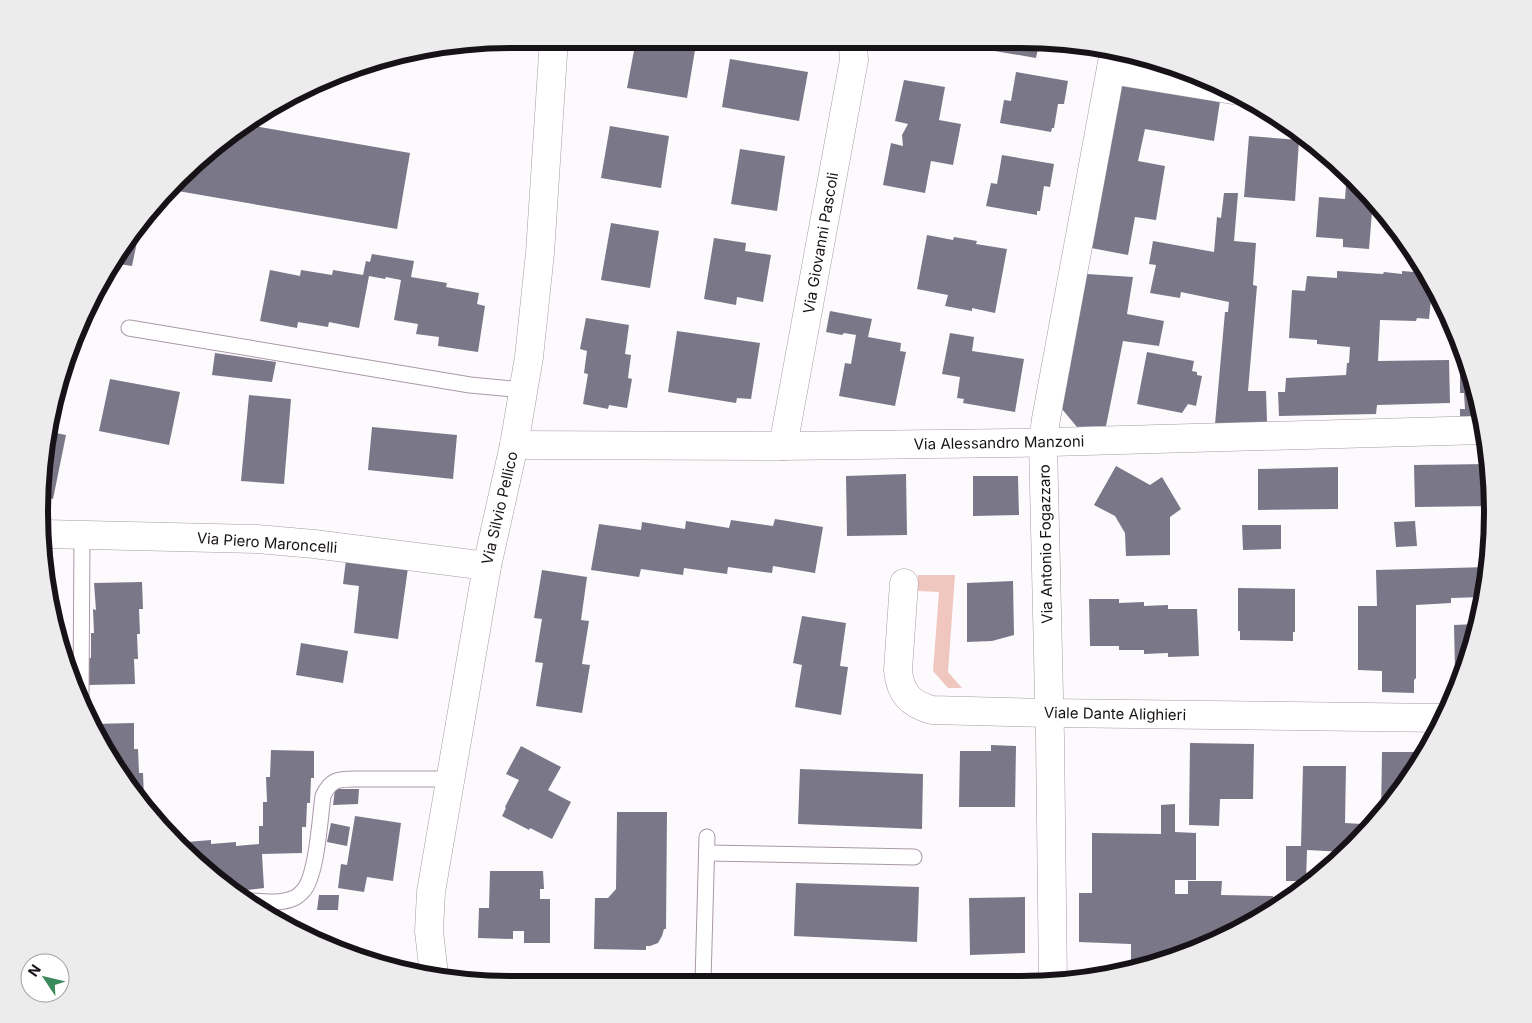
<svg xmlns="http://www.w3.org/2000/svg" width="1532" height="1023" font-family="Inter,sans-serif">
	<rect width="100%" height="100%" fill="#fdfafd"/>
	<!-- green -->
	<path fill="#efc7be" d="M 918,575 L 955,575 L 948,672 L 962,688 L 948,688 L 933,671 L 939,592 L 918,591 Z"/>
	<!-- building -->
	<g fill="#797788">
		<path d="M 636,40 L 674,40 L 696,44 L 687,98 L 627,88 Z"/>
		<path d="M 966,42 L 1082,43 L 1100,48 L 1093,53 L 1039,44 L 1036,58 L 965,46 Z"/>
		<path d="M 730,59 L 808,72 L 799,121 L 722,107 Z"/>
		<path d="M 1016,72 L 1068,81 L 1064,104 L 1058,104 L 1054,128 L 1052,128 L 1051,132 L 1000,123 L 1004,100 L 1011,101 Z"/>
		<path d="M 904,80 L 945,87 L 939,120 L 961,124 L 953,165 L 931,161 L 925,193 L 883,185 L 891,143 L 903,146 L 902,135 L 908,124 L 895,121 Z"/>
		<path d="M 1123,81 L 1220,101 L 1214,141 L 1145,129 L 1138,161 L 1165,166 L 1156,220 L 1135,217 L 1128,255 L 1091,248 Z"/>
		<path d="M 243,124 L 410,153 L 397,229 L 172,190 Z"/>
		<path d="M 610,126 L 669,136 L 661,188 L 601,178 Z"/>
		<path d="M 1249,136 L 1299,140 L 1295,201 L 1244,197 Z"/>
		<path d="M 740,149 L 785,156 L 777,211 L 731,204 Z"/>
		<path d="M 1002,155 L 1054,164 L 1050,187 L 1044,186 L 1040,211 L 1037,211 L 1037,215 L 986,206 L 991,183 L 997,184 Z"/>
		<path d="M 1346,185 L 1361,186 L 1373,199 L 1369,249 L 1343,247 L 1343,239 L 1316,237 L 1319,197 L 1345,199 Z"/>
		<path d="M 1224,193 L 1238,193 L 1234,241 L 1256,243 L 1253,285 L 1257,286 L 1248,391 L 1266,391 L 1267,422 L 1215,424 L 1225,312 L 1228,312 L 1229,302 L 1181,292 L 1180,298 L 1150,293 L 1156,265 L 1149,264 L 1153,241 L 1214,252 L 1217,217 L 1221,218 Z"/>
		<path d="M 142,218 L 132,266 L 119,264 L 117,271 L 110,269 L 137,223 Z"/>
		<path d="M 611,223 L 659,231 L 650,288 L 601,280 Z"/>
		<path d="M 927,235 L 953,240 L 954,237 L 977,241 L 976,244 L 1007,249 L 995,313 L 972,308 L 972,311 L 945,306 L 948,295 L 917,289 Z"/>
		<path d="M 714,238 L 746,243 L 745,251 L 771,255 L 763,302 L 737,297 L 736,305 L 704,299 Z"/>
		<path d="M 372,254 L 414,261 L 411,277 L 447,283 L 446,287 L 479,293 L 477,304 L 485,306 L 478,352 L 438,346 L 439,337 L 416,334 L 418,324 L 394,320 L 401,280 L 386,277 L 385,279 L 369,276 L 359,328 L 329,322 L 328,327 L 298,322 L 297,328 L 260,321 L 270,270 L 300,276 L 301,270 L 332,275 L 333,270 L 363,275 L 366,261 L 370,262 Z"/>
		<path d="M 1337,271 L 1383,274 L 1384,272 L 1402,274 L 1402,271 L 1426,273 L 1443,301 L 1431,300 L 1429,319 L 1417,318 L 1416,321 L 1380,320 L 1378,361 L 1449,360 L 1450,403 L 1377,405 L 1376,414 L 1279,416 L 1278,392 L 1285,392 L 1286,378 L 1346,375 L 1347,363 L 1349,363 L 1350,347 L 1317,344 L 1317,340 L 1289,338 L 1292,290 L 1305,291 L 1307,276 L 1337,278 Z"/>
		<path d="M 1087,274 L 1133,277 L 1127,314 L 1164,321 L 1159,346 L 1123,341 L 1106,426 L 1077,427 L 1062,409 Z"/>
		<path d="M 830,311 L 872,319 L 868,337 L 901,343 L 900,351 L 906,352 L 895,406 L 839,396 L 845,363 L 851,364 L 856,335 L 844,333 L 842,335 L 826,332 Z"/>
		<path d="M 586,318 L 629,325 L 625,354 L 631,355 L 628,378 L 632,379 L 627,408 L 609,405 L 608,409 L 583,404 L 588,374 L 584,373 L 587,351 L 580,349 Z"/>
		<path d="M 677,331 L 760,343 L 751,399 L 737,398 L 736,403 L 668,392 Z"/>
		<path d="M 950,333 L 974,337 L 972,351 L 1024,359 L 1015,412 L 963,403 L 964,399 L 957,398 L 960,377 L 942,374 Z"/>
		<path d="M 1147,352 L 1194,361 L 1192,371 L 1197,372 L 1197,375 L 1202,376 L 1196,406 L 1188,404 L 1182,413 L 1137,404 Z"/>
		<path d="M 215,353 L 276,362 L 272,382 L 212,375 Z"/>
		<path d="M 1469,366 L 1477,389 L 1482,418 L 1460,418 L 1460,409 L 1465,409 L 1464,393 L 1460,393 L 1460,367 Z"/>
		<path d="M 110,379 L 180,392 L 169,445 L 99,431 Z"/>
		<path d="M 249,395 L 291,399 L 284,484 L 241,481 Z"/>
		<path d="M 372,427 L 457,435 L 453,479 L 368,470 Z"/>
		<path d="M 51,432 L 66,435 L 53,499 L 41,496 L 40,481 Z"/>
		<path d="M 1489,464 L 1492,481 L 1491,506 L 1415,507 L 1414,465 Z"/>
		<path d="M 1116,466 L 1150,485 L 1162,477 L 1181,509 L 1170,517 L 1170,555 L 1126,556 L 1125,533 L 1115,516 L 1094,505 Z"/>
		<path d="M 1338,467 L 1338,509 L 1258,510 L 1258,469 Z"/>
		<path d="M 906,474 L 907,535 L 847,536 L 846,476 Z"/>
		<path d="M 973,476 L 1018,476 L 1019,515 L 973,516 Z"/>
		<path d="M 775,519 L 823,527 L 815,573 L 773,566 L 772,573 L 728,567 L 727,574 L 684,568 L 683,575 L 641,569 L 639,577 L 591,570 L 599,524 L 641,530 L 642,522 L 685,529 L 686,521 L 729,528 L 731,520 L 773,526 Z"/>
		<path d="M 1415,521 L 1417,546 L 1396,547 L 1394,522 Z"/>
		<path d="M 1242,525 L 1281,525 L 1281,549 L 1243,550 Z"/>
		<path d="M 346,560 L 408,568 L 398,639 L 354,633 L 359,586 L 343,584 Z"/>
		<path d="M 1489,567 L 1484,597 L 1451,598 L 1451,603 L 1416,605 L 1416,678 L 1414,680 L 1414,693 L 1382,692 L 1382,671 L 1358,670 L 1358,606 L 1377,606 L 1376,570 Z"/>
		<path d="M 542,570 L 587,577 L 581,620 L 589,621 L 582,664 L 590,665 L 582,713 L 536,706 L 543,663 L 535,662 L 542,619 L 534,618 Z"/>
		<path d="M 1013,581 L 1014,635 L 992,641 L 967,642 L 967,583 Z"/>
		<path d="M 142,582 L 143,609 L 139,609 L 140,634 L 137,634 L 138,659 L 134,659 L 135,684 L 88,685 L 87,658 L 91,658 L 91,633 L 94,633 L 93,609 L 96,610 L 94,583 Z"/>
		<path d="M 1238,588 L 1295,589 L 1295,632 L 1293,632 L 1293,641 L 1240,640 L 1240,631 L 1238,631 Z"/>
		<path d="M 1089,599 L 1119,599 L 1119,603 L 1144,602 L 1144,606 L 1168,605 L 1168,609 L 1197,609 L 1199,656 L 1168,657 L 1168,653 L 1144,654 L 1144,650 L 1119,650 L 1119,646 L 1090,646 Z"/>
		<path d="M 802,616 L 846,623 L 840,666 L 848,667 L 841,715 L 795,707 L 802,665 L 793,663 Z"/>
		<path d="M 1477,624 L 1466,668 L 1455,669 L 1454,625 Z"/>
		<path d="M 301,643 L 348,651 L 343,683 L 296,675 Z"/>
		<path d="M 134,723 L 134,749 L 138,749 L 139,773 L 143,773 L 144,798 L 148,798 L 148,804 L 102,748 L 92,724 Z"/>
		<path d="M 1190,743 L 1254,744 L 1253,799 L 1220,799 L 1219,826 L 1189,825 Z"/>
		<path d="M 991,745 L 1016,746 L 1015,807 L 959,807 L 960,751 L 991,751 Z"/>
		<path d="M 521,746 L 561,767 L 548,790 L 571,802 L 552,839 L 530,828 L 529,830 L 502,816 L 506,808 L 505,807 L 519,780 L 506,774 Z"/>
		<path d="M 1423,747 L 1430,747 L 1408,779 L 1406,779 L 1406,782 L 1381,816 L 1382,752 L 1423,752 Z"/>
		<path d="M 271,750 L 314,751 L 314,778 L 311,778 L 310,803 L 307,803 L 306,827 L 302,827 L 302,853 L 262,854 L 264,888 L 238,891 L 238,887 L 230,887 L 200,867 L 176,838 L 186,837 L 187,842 L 211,840 L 211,844 L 236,842 L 236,846 L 259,844 L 259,826 L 263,826 L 263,802 L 267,802 L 266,777 L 270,777 Z"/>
		<path d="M 1303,766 L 1346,766 L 1345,823 L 1362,824 L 1362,836 L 1350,848 L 1345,848 L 1345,852 L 1307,850 L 1306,881 L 1286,881 L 1286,846 L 1301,846 Z"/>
		<path d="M 800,769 L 923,774 L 922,829 L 798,824 Z"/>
		<path d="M 335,789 L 359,789 L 358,804 L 333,805 Z"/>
		<path d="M 1175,804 L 1175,832 L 1196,833 L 1196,880 L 1175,880 L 1175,894 L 1188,894 L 1188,881 L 1222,881 L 1221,895 L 1273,896 L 1272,909 L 1229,936 L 1153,964 L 1140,964 L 1140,961 L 1131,961 L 1131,944 L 1079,942 L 1079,893 L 1092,893 L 1092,833 L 1161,834 L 1161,805 Z"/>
		<path d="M 617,812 L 667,812 L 666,929 L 664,929 L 662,936 L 658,943 L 650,946 L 646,946 L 646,950 L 594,949 L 595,898 L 608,898 L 616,889 Z"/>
		<path d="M 355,816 L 401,823 L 393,881 L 367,877 L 364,892 L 338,888 L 341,864 L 347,865 Z"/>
		<path d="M 331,823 L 350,827 L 347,846 L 327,842 Z"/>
		<path d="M 490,871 L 543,871 L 544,889 L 540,889 L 540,899 L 550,899 L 550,943 L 524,943 L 524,931 L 513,931 L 513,939 L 478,938 L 479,908 L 489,908 Z"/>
		<path d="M 796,883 L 919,887 L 917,942 L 794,936 Z"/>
		<path d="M 319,895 L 339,895 L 338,910 L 317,910 Z"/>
		<path d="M 1025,897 L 1025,953 L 970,955 L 969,898 Z"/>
	</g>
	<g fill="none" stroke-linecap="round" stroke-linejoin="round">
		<!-- service casing -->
		<g stroke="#a899a8" stroke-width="17">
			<g id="service">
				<path d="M 129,328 L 470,385 L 523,390"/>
				<path d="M 81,697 L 82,535"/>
				<path d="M 707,853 L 914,857"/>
				<path d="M 252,901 C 265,902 281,904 294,898 C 297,897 301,893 303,891 C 317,876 320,817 323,796 C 331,778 340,779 358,779 L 450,779"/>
				<path d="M 703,981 L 707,837"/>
			</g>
		</g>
		<!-- minor casing -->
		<g stroke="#a899a8" stroke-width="29">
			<g id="minor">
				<path d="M 1111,70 L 1233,90"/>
				<path d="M 514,445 L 783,446 L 1012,443 L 1484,430"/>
				<path d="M 783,446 L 854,60 L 853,47 L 850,41"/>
				<path d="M 45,534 L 257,539 L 314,544 L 487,566"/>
				<path d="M 904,583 L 898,670 C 900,693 910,704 932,710 L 1049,713 L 1443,718"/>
				<path d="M 434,975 L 429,931 L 431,892 L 487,566 L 514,445 L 529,357 L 540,253 L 554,39"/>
				<path d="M 1053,983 L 1050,738 L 1043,443 L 1046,419 L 1114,52"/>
			</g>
		</g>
		<!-- service -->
		<use href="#service" stroke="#fff" stroke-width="15"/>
		<!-- minor -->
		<use href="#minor" stroke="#fff" stroke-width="28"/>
	</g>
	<g text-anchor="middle" stroke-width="4" stroke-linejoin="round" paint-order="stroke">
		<!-- street labels -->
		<g font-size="15" fill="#171217" stroke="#fff">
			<text transform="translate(821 243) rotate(-80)" y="5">Via Giovanni Pascoli</text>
			<text transform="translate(999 443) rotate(-1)" y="5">Via Alessandro Manzoni</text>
			<text transform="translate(500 508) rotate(-77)" y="5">Via Silvio Pellico</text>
			<text transform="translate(267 543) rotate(4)" y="5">Via Piero Maroncelli</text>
			<text transform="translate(1046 544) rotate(-91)" y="5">Via Antonio Fogazzaro</text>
			<text transform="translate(1115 714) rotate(1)" y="5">Viale Dante Alighieri</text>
		</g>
	</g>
	<!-- crop -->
	<path d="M0 0H1532V1023H0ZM512 48H1020A464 464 0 0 1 1484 512V512A464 464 0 0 1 1020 976H512A464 464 0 0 1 48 512V512A464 464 0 0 1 512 48Z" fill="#ececec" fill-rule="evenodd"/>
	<path fill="none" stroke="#171217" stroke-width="6" d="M512 48H1020A464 464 0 0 1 1484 512V512A464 464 0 0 1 1020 976H512A464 464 0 0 1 48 512V512A464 464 0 0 1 512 48Z"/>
	<!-- north arrow -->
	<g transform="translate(45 978) rotate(305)"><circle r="24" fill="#ffffff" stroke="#a2a0a2"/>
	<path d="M0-4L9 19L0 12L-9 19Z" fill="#3b8a5b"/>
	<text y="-8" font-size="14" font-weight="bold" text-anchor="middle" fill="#171217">N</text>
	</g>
</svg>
